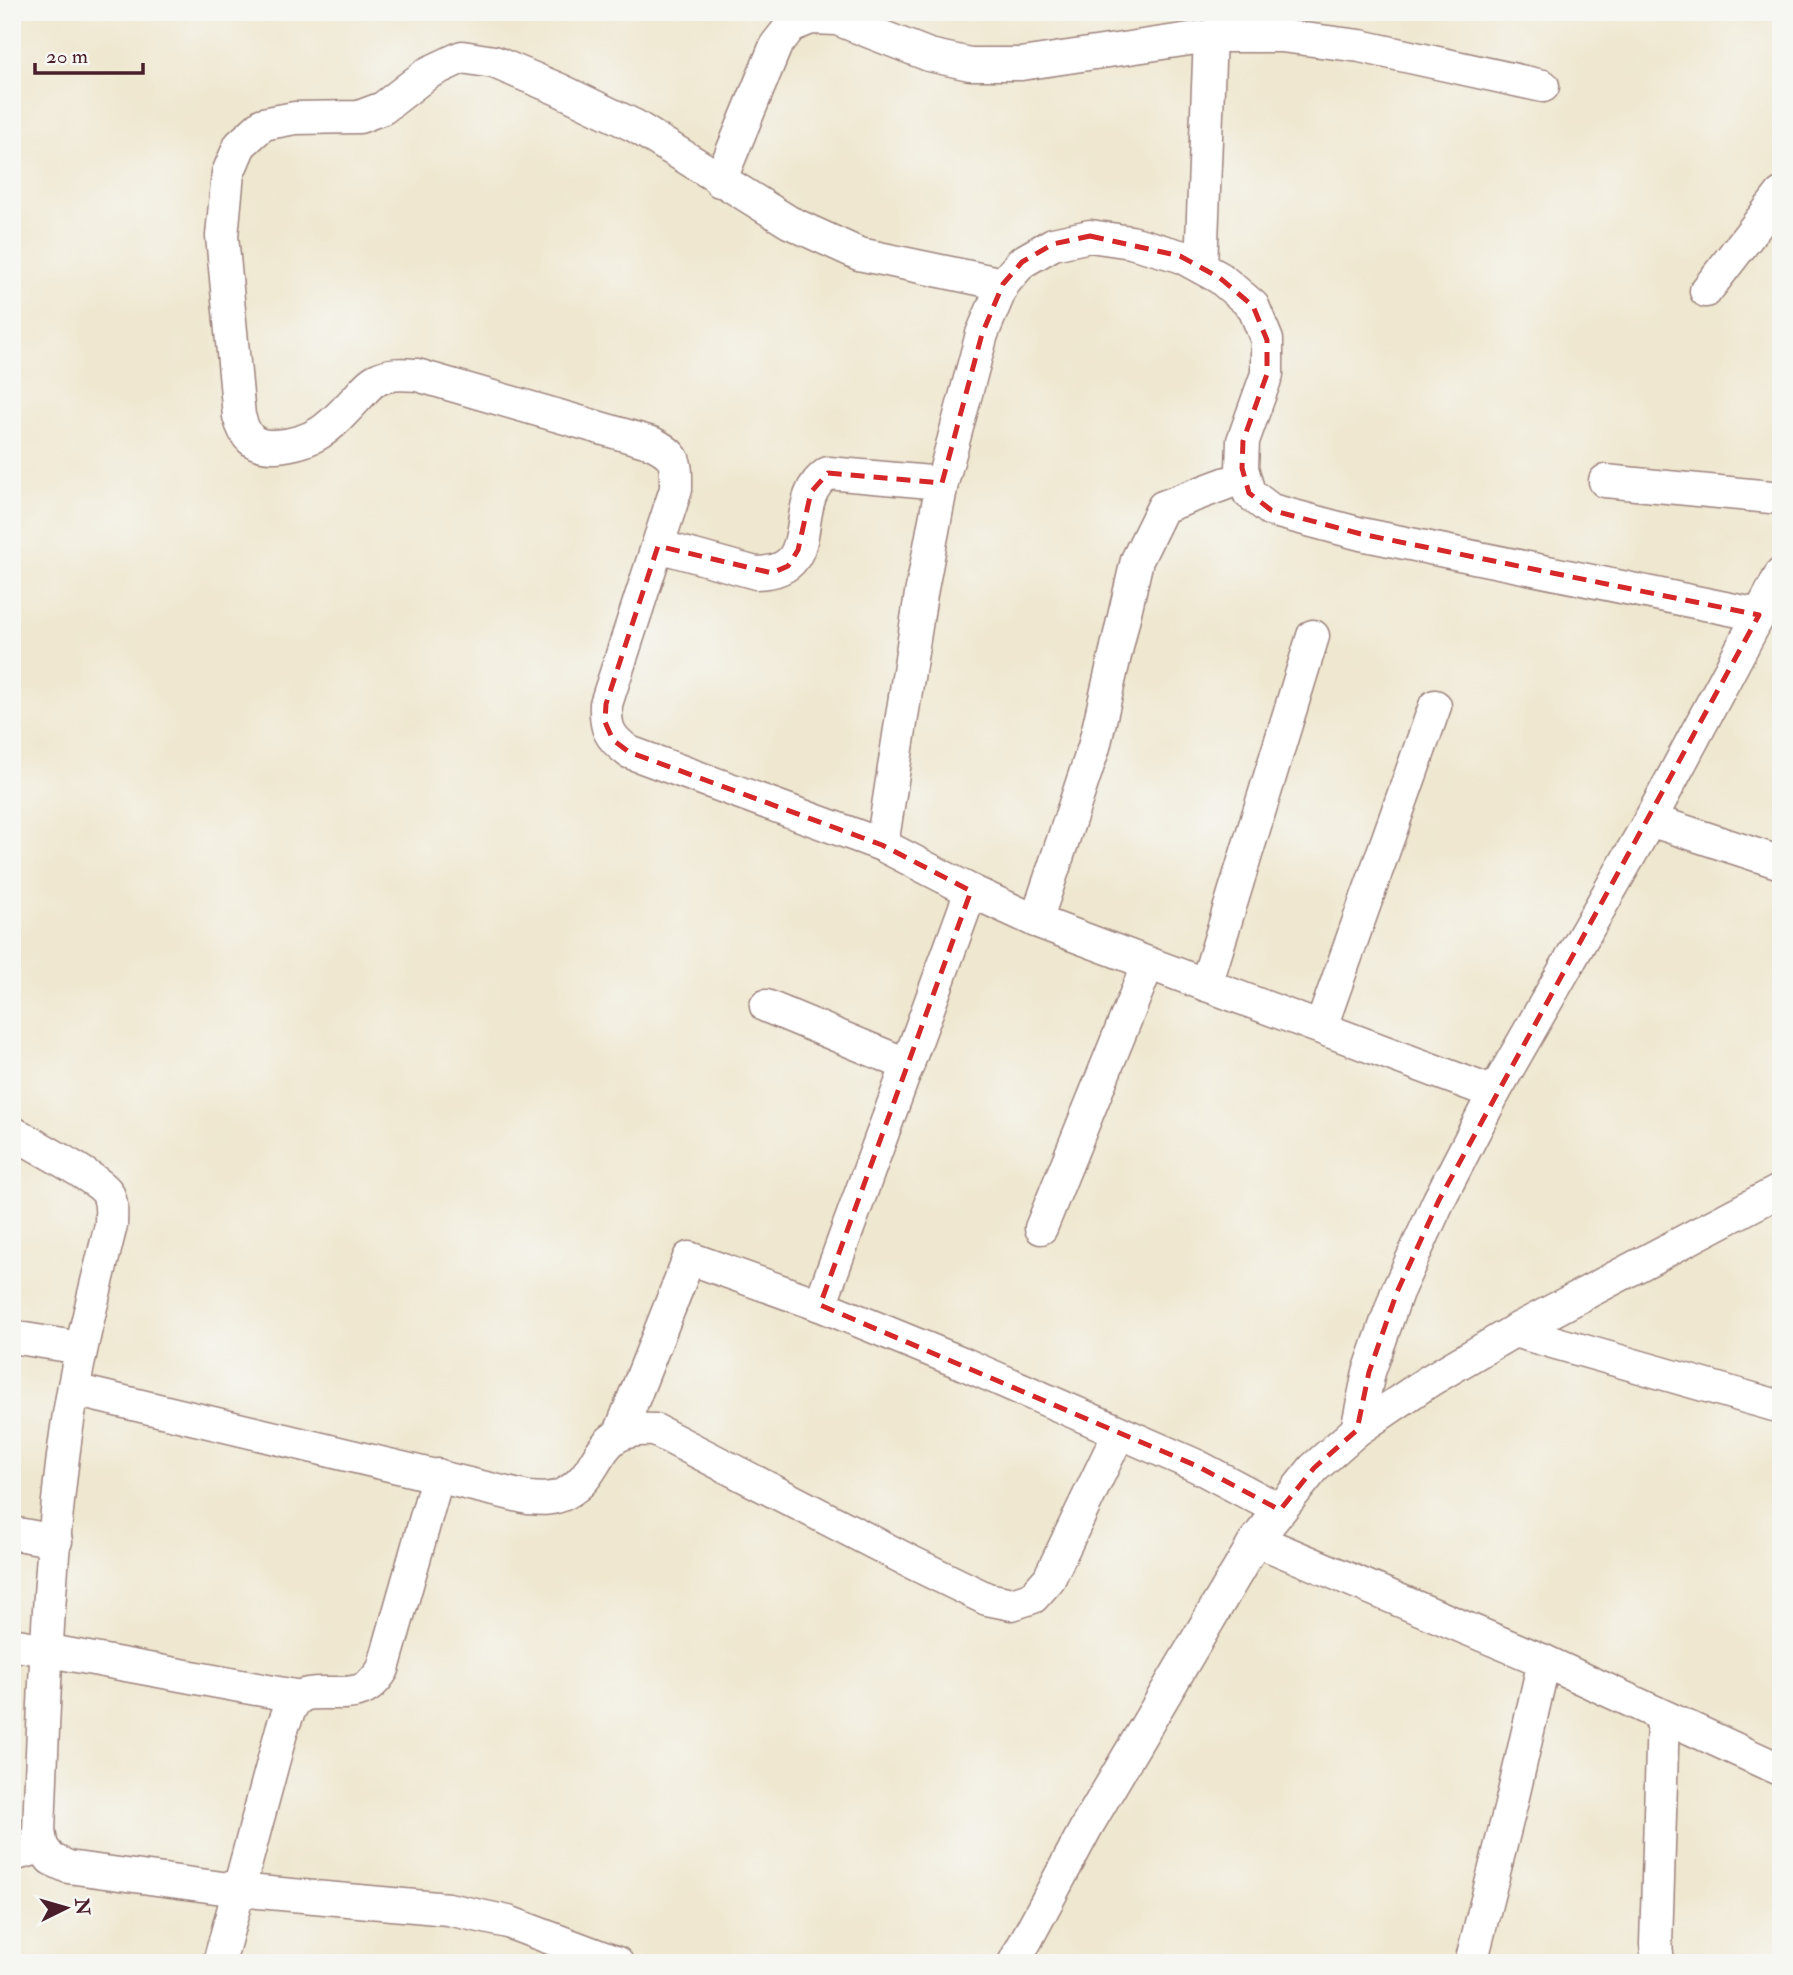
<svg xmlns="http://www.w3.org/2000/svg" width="1793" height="1975" font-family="'IM FELL Double Pica',serif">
	<rect width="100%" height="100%" fill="#f6f6f2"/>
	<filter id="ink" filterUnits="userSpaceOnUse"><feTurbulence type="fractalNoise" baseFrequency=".0143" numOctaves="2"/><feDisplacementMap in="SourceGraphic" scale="14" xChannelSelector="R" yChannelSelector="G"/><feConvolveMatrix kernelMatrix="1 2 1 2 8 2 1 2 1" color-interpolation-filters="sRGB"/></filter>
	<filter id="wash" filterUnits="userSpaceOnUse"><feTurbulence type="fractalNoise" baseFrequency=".00686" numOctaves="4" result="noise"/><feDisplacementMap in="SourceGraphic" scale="28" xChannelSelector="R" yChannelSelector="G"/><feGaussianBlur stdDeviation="1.57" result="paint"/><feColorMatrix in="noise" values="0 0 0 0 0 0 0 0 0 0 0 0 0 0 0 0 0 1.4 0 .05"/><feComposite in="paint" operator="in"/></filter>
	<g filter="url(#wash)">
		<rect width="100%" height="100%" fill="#efe7cf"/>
	</g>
	<g filter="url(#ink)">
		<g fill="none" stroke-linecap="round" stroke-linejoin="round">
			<!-- minor casing -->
			<g stroke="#9c837d" stroke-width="35">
				<g id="minor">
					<path d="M 720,181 L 776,45 L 791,26 L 811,18 L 837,19 L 929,55 L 970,64 L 1021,64 L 1210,36 L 1281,36 L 1360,46 L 1543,86"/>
					<path d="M 1201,267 L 1210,36"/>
					<path d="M 1003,284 L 859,254 L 789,222 L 635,126 L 558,89 L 494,62 L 462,57 L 428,73 L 383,108 L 359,117 L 295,118 L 263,124 L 240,145 L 228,173 L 222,236 L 239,416 C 245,437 252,447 276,446 C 316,443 330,427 356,399 C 362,393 368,384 376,380 C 390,373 401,374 417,375 L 652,443 C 678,456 676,462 676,489 L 606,704 C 605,729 609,737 629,752 L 882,845 L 971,891 L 1036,921 L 1494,1093"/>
					<path d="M 1706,291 L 1781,194"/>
					<path d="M 1605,481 L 1781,498"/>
					<path d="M 658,546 L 756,573 C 827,572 785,501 828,473 L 942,483"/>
					<path d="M 1650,820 L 1781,863"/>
					<path d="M 882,845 L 921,594 L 942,483 L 982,334 L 1003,284 L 1022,262 L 1053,244 L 1090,236 L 1131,242 L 1180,256 L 1220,278 L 1253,306 L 1267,340 L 1267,374 L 1243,441 L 1242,468 L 1249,493 L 1271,510 L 1361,534 L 1759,615"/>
					<path d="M 1036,921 L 1094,747 L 1137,560 L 1163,507 L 1227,483"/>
					<path d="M 1206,985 L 1313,636"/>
					<path d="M 766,1006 L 908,1065"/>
					<path d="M 1321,1027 L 1435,706"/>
					<path d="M 12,1132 C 31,1143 97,1178 107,1192 C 113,1202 111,1215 111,1225 C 94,1294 76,1363 66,1434 C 48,1565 44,1699 39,1832 L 42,1847 L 51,1859 L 68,1867 L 237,1890 L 448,1909 L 508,1922 L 617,1963"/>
					<path d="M 1041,1228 L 1148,964"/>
					<path d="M 820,1305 L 971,891"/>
					<path d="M 1514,1331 L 1781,1407"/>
					<path d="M 12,1337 L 81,1348"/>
					<path d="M 74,1390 L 528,1498 C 541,1499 554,1500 566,1493 C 606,1472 591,1425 655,1430 L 913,1563 L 987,1599 L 1012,1604 L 1033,1597 L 1049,1579 L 1119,1433"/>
					<path d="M 1357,1430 L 1369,1372 L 1397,1292 L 1439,1200 L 1494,1093 L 1650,820 L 1781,574"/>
					<path d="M 620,1433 L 689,1258 L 820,1305 L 962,1363 L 1197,1466 L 1280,1510"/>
					<path d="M 12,1533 L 56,1541"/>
					<path d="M 1256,1540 L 1544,1661 L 1781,1770"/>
					<path d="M 12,1644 L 300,1697"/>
					<path d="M 12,1855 L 42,1847"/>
					<path d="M 219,1963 L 282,1729 C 286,1719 290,1703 301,1696 C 307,1693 315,1693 322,1693 C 352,1693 367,1696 383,1669 L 438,1475"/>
					<path d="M 1014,1963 L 1087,1826 L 1256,1540 L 1314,1468 L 1357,1430 L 1429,1381 L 1514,1331 L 1781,1190"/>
					<path d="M 1471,1963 L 1512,1801 L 1544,1661"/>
					<path d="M 1658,1963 L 1656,1944 L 1663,1717"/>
				</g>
			</g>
			<!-- minor -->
			<use href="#minor" stroke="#fff" stroke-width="32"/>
		</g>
	</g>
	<!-- marked area -->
	<path fill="none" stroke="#d62828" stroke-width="5" stroke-dasharray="14 9" stroke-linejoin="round" d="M 1090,236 L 1180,256 L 1220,278 L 1253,306 L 1267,340 L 1267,374 L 1243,441 L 1242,468 L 1249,493 L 1271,510 L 1361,534 L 1759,615 L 1439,1200 L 1397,1292 L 1369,1372 L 1357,1430 L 1314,1468 L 1280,1510 L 1197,1466 L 820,1305 L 971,891 L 882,845 L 629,752 L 613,740 L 605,722 L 606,704 L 658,546 L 772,573 L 788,566 L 798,550 L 811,492 L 828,473 L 942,483 L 982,334 L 1003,284 L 1022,262 L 1053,244 Z"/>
	<!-- margin -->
	<rect width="1793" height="1975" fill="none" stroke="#f6f6f2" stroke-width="42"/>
	<!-- north arrow -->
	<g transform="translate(66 1908) rotate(85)" stroke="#f6f6f2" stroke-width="5" paint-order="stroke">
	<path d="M0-5L12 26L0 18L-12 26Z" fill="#4a1f2b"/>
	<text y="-10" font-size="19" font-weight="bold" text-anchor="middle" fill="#4a1f2b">N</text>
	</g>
	<!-- scale -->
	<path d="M35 63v10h108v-10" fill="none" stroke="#4a1f2b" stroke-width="3.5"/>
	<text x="46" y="63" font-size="21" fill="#4a1f2b" stroke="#f6f6f2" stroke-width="5" paint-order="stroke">20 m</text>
</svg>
